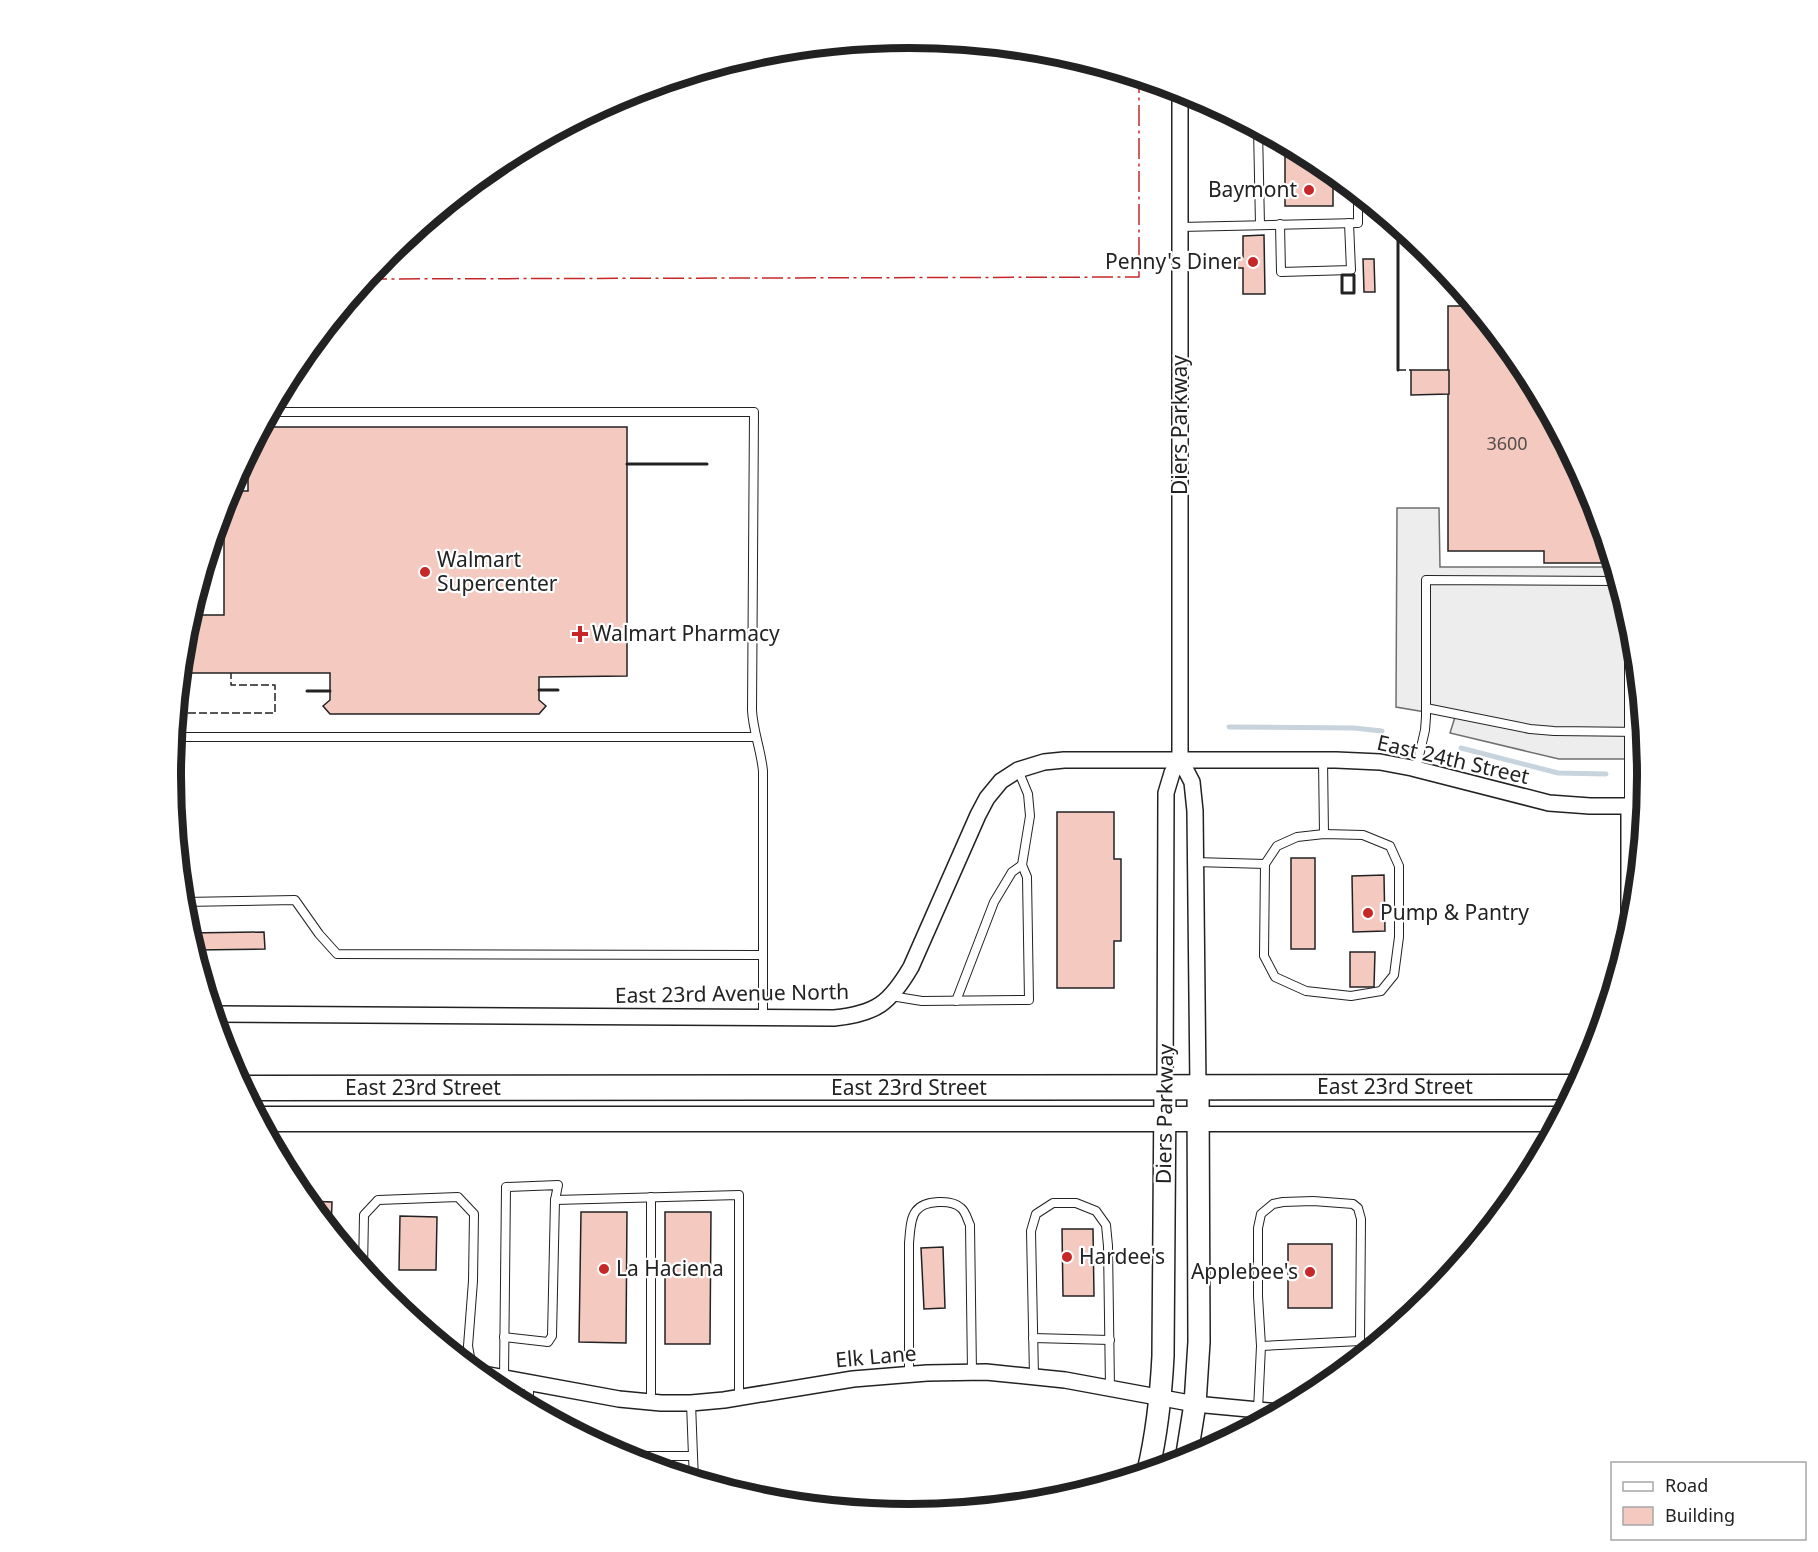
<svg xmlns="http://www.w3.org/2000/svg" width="1818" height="1552" font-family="'Noto Sans',sans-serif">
	<rect width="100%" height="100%" fill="#fff"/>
	<!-- parking -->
	<path fill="#ededed" stroke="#6f6f6f" stroke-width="1.5" d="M 1397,508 L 1439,508 L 1440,567 L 1614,567 L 1633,632 L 1646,759 L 1559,759 L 1450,733 L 1455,717 L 1396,707 Z"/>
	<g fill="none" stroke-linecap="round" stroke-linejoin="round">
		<!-- stream -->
		<g stroke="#c7d3dd" stroke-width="5">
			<path d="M 1229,727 L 1354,728 L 1382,731"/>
			<path d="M 1461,748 L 1558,773 L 1606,774"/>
		</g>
	</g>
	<!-- building -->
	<g fill="#f3c9c0" stroke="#222" stroke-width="1.5">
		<path d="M 1285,144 L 1320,162 L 1333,173 L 1333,206 L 1285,206 Z"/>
		<path d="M 1264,235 L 1265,294 L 1243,294 L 1243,268 L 1235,268 L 1235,257 L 1243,257 L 1243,236 Z"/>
		<path d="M 1363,259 L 1374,259 L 1375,292 L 1364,292 Z"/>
		<path d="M 1448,306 L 1474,306 L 1523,366 L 1591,494 L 1612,563 L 1544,563 L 1544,551 L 1448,551 Z"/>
		<path d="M 1411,370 L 1449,370 L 1449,394 L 1411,395 Z"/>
		<path d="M 262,427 L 627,427 L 627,676 L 539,677 L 539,700 L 546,706 L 539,714 L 330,714 L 323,706 L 330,700 L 330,673 L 181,673 L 185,632 L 190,615 L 224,615 L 224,529 L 216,529 L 228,491 L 248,491 L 248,453 Z"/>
		<path d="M 1057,812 L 1114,812 L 1114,859 L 1121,859 L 1121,941 L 1114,941 L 1114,988 L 1057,988 Z"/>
		<rect x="1291" y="858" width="24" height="91"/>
		<path d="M 1384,875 L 1385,931 L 1353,932 L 1352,876 Z"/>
		<path d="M 264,932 L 265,949 L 194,950 L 189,933 Z"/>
		<path d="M 1350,952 L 1375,952 L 1374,987 L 1350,987 Z"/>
		<path d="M 307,1201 L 332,1202 L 331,1231 Z"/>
		<path d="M 581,1212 L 627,1212 L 626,1343 L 579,1342 Z"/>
		<path d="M 665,1212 L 711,1212 L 710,1344 L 665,1344 Z"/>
		<path d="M 400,1216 L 437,1217 L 436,1270 L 399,1270 Z"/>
		<path d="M 1062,1229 L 1093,1229 L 1094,1296 L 1063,1296 Z"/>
		<rect x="1288" y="1244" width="44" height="64"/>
		<path d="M 943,1247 L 945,1308 L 924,1309 L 921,1248 Z"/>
	</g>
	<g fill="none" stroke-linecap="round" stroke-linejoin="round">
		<!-- service casing -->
		<g stroke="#222" stroke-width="10">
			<g id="service">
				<path d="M 1258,129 L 1260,225"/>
				<path d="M 1280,224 L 1281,272 L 1351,270 L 1349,223"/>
				<path d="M 1180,227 L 1358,223 L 1358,194"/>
				<path d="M 270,412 L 754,412 L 752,710 C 753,731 761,750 763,771 L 763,1017"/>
				<path d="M 1426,708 L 1530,729 L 1554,731 L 1643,732"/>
				<path d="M 174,737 L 755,737"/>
				<path d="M 1323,760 L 1324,834"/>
				<path d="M 1416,769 L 1425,730 L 1426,717 L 1426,580 L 1618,581"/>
				<path d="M 1629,806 L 1629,619"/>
				<path d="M 1195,862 L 1265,864 L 1264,956 L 1275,977 L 1306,991 L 1351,996 L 1381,991 L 1394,975 L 1399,937 L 1399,866 L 1390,846 L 1363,835 L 1324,834 L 1297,837 L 1277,846 L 1265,864"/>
				<path d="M 183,902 L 295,900 L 319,934 L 337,954 L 763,955"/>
				<path d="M 891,996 L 922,1001 L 1029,1000 L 1027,877 L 1022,865 L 1030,816 L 1028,794 L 1018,770"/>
				<path d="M 956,1001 L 994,902 L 1012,872 L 1022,865"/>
				<path d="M 363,1270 L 364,1215 L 378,1200 L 458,1197 L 474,1214 L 473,1281 L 468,1346 L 472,1368"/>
				<path d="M 504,1337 L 548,1342 L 552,1336 L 555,1200"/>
				<path d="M 1033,1338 L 1110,1340"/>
				<path d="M 1261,1346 L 1360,1341"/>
				<path d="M 909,1374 L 909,1243 C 910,1234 910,1218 916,1211 C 924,1200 952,1199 961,1208 C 966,1212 967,1219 970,1225 L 972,1372"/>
				<path d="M 1034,1376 L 1031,1231 L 1036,1214 L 1053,1203 L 1076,1203 L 1096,1211 L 1106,1225 L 1108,1246 L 1110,1388"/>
				<path d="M 504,1377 L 506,1187 L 558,1185 L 555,1200 L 739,1195 L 739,1397"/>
				<path d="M 651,1402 L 651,1197"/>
				<path d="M 529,1406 L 529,1382"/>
				<path d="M 1258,1410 L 1261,1346 L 1258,1296 L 1258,1228 L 1261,1214 L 1273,1204 L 1283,1202 L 1313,1201 L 1353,1204 L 1358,1208 L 1361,1219 L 1360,1341 L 1362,1355"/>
				<path d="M 621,1456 L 693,1456 L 691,1403"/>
				<path d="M 693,1456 L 694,1479"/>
			</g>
		</g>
		<!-- minor casing -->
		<g stroke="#222" stroke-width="18">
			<g id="minor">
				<path d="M 1180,759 L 1192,782 L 1195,811 L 1198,1088"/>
				<path d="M 1629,806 L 1629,934"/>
				<path d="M 213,1014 L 834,1018 C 876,1014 890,1003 911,967 L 978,815 L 987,798 L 1001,781 L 1018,770 L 1044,762 L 1064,760 L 1336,760 L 1380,762 L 1412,768 L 1549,803 L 1590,806 L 1645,806"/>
				<path d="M 1165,1088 L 1166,793 L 1172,773 L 1180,759 L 1180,90"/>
				<path d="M 478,1373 L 619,1399 L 661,1403 L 691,1403 L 724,1400 L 853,1379 L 927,1373 L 986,1372 L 1065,1380 L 1195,1404 L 1279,1412"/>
			</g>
		</g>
		<!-- secondary casing -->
		<g stroke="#222" stroke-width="24">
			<g id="secondary">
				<path d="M 1186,1460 L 1195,1404 L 1199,1342 L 1198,1088"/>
				<path d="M 1148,1471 C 1157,1433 1161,1395 1163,1356 L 1165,1088"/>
			</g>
		</g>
		<!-- primary casing -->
		<g stroke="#222" stroke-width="27">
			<g id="primary">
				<path d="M 242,1088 L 1576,1087"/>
				<path d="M 259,1119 L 1559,1119"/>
			</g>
		</g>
		<!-- service -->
		<use href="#service" stroke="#fff" stroke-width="8"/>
		<!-- minor -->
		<use href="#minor" stroke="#fff" stroke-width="15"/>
		<!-- secondary -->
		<use href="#secondary" stroke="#fff" stroke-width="21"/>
		<!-- primary -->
		<use href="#primary" stroke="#fff" stroke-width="24"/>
		<!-- fence -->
		<g stroke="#222" stroke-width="1.5" stroke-dasharray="8 3" stroke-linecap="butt">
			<path d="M 1398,370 L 1411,370"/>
			<path d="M 177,713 L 275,713 L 275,685 L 231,685 L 231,673"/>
		</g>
		<!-- wall -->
		<g stroke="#222" stroke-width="3">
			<path d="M 1398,226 L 1398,370"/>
			<rect x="1342" y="275" width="12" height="18"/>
			<path d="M 627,464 L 707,464"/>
			<path d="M 539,690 L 558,690"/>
			<path d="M 307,691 L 330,691"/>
		</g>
		<!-- power -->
		<path stroke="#c62828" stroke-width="1.5" stroke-dasharray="21 4.5 3 4.5" stroke-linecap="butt" d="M 366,279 L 1139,277 L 1139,78"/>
	</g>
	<!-- markers -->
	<g fill="#c62828" stroke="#fff" stroke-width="2">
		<circle cx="1309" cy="190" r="6"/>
		<circle cx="1253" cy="262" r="6"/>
		<circle cx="425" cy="572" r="6"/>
		<path d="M577 625h6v6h6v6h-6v6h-6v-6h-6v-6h6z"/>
		<circle cx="1368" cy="913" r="6"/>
		<circle cx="1067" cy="1257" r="6"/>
		<circle cx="604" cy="1269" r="6"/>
		<circle cx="1310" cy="1272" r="6"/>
	</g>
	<g text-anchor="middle" stroke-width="4.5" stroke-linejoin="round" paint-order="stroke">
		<!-- number labels -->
		<g font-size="18" fill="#564c4a">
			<text x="1507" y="450">3600</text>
		</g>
		<!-- poi labels -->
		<g font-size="21" fill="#222" stroke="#fff" text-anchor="start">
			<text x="1297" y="197" text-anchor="end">Baymont</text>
			<text x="1241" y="269" text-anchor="end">Penny's Diner</text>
			<text x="437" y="567">Walmart<tspan x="437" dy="24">Supercenter</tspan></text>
			<text x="592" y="641">Walmart Pharmacy</text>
			<text x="1380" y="920">Pump &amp; Pantry</text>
			<text x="1079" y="1264">Hardee's</text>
			<text x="616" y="1276">La Haciena</text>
			<text x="1298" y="1279" text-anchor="end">Applebee's</text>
		</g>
		<!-- street labels -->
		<g font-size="21" fill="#222" stroke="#fff">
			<text transform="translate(1180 425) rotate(-90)" y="7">Diers Parkway</text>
			<text transform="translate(1453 760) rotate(13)" y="7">East 24th Street</text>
			<text transform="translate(732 994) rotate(-1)" y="7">East 23rd Avenue North</text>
			<text x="1395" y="1094">East 23rd Street</text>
			<text x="423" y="1095">East 23rd Street</text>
			<text x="909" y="1095">East 23rd Street</text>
			<text transform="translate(1165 1114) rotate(-89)" y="7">Diers Parkway</text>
			<text transform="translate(876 1357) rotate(-5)" y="7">Elk Lane</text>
		</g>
	</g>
	<!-- crop -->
	<path d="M0 0H1818V1552H0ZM181 776a728 728 0 1 1 1456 0a728 728 0 1 1-1456 0Z" fill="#fff" fill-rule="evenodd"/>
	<path fill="none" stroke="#222" stroke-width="8" d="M181 776a728 728 0 1 1 1456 0a728 728 0 1 1-1456 0Z"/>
	<!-- legend -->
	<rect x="1611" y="1462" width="195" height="78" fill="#ffffff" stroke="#a7a7a7" stroke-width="1.5"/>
	<rect x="1623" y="1482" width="30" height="9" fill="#ffffff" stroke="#a7a7a7" stroke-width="1.5"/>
	<text x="1665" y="1492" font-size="18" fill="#222222">Road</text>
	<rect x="1623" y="1507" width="30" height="18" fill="#f3c9c0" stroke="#a7a7a7" stroke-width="1.5"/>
	<text x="1665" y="1522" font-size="18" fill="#222222">Building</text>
</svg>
